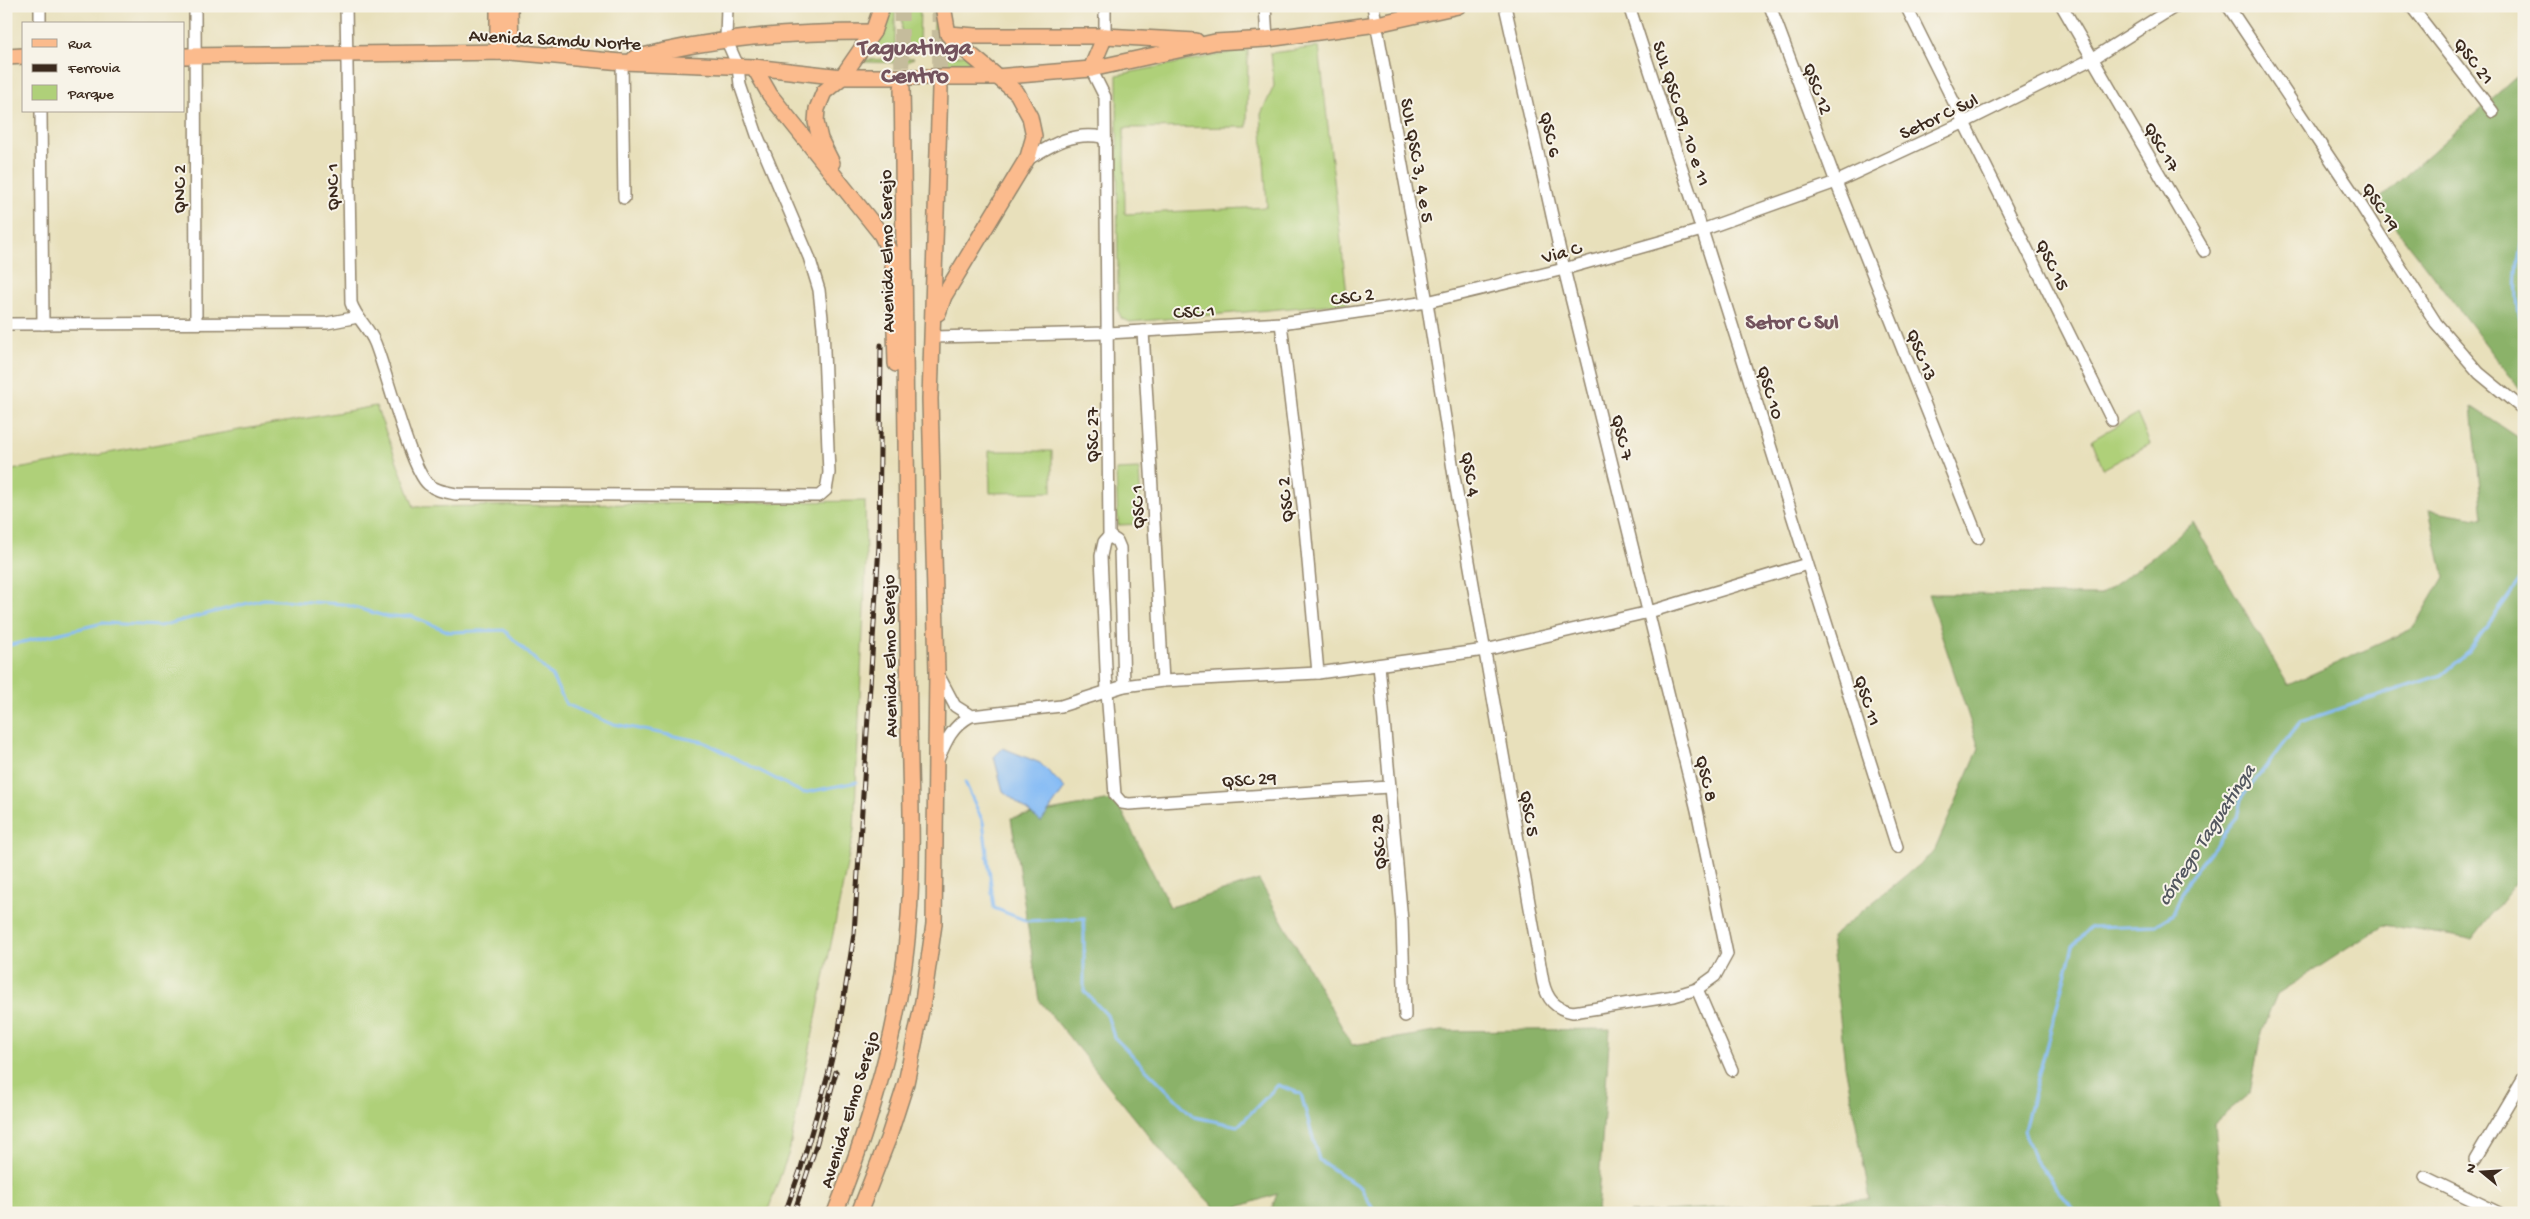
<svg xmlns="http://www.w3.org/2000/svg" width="2530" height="1219" font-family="'Gochi Hand',sans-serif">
	<rect width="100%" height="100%" fill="#f7f3e8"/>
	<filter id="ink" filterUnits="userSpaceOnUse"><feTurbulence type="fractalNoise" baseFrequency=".02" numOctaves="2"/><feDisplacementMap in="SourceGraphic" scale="10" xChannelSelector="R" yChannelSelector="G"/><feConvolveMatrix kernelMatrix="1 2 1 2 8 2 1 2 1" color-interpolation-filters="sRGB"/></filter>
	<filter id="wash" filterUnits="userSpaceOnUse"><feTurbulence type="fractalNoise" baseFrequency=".0096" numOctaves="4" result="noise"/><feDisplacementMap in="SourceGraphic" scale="20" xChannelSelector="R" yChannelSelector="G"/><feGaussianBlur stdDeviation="1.12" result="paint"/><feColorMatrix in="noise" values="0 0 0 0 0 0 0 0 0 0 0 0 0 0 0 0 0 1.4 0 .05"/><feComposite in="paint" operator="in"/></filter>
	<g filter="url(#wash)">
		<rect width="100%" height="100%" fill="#e8e0bb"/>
		<!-- green -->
		<g fill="#afd079" stroke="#757d4c">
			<path d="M 889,6 L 895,6 L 895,48 L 872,48 L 888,22 Z"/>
			<path d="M 902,6 L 920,6 L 919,48 L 901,48 Z"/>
			<path d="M 935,6 L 939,6 L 958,45 L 933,49 Z"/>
			<path d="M 1319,47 L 1348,303 L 1130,322 L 1122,319 L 1118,311 L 1117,75 L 1248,49 L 1247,127 L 1124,128 L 1125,214 L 1267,207 L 1261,114 L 1274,86 L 1271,53 Z"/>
			<path d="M 968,54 L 979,63 L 945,63 L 938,59 Z"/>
			<path d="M 914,58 L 906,63 L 862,62 L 863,60 Z"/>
			<path d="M 376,406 L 414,507 L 865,501 L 866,564 L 854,830 L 789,1152 L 767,1213 L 6,1213 L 6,471 Z"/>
			<path d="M 2137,414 L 2150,444 L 2103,469 L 2092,440 Z"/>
			<path d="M 989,451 L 1052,451 L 1052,492 L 990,493 Z"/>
			<path d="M 1139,469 L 1142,524 L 1118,525 L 1116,470 Z"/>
		</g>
		<!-- forest -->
		<g fill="#8bb269" stroke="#636e44">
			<path d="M 2524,70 L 2524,394 L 2376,202 Z"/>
			<path d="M 2472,407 L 2524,441 L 2524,873 L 2472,939 L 2384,925 L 2277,994 L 2261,1033 L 2250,1093 L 2214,1123 L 2219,1187 L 2227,1213 L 1630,1213 L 1870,1199 L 1845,1065 L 1831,937 L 1934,852 L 1979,748 L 1928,594 L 2100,595 L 2153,557 L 2193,522 L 2288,685 L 2414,628 L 2444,577 L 2429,510 L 2483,519 Z"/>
			<path d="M 1116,799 L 1170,907 L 1259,880 L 1352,1045 L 1441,1031 L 1610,1029 L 1597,1213 L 1270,1213 L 1277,1194 L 1220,1213 L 1172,1164 L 1039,1000 L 1011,818 Z"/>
		</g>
		<!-- water -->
		<path fill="#86bcf5" stroke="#60738a" d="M 1003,748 L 1040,763 L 1065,788 L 1041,822 L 1003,791 L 994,757 Z"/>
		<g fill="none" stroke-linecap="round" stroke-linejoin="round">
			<!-- stream -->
			<g stroke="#86bcf5" stroke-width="3">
				<path d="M 2524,235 C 2515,265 2513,302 2524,331"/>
				<path d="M 6,646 L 103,623 L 160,626 L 264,599 L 343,604 L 388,617 L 411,616 L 450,632 L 504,630 L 551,675 L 566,704 L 609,723 L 704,742 L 803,793 L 857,782"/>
				<path d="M 965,782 L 983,822 L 994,908 L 1027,921 L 1084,918 L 1084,991 L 1107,1015 L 1114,1037 L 1194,1117 L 1238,1126 L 1278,1085 L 1301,1094 L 1319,1160 L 1361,1188 L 1375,1213"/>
				<path d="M 2076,1213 L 2034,1158 L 2024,1130 L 2073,946 L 2091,927 L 2156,925 L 2173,914 L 2188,880 L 2237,818 L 2241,799 L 2300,722 L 2441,675 L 2469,651 L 2524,575"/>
			</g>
		</g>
	</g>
	<g filter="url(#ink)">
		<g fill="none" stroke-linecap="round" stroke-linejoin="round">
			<!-- major-tunnel -->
			<g stroke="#c5bc9c" stroke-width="15" stroke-dasharray="15 8" stroke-linecap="butt">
				<path d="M 901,6 L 902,88"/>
				<path d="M 939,7 L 940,88"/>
			</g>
			<!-- minor casing -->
			<g stroke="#92856c" stroke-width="14">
				<g id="minor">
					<path d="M 40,6 L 40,24"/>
					<path d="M 195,6 L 196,323"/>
					<path d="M 346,6 L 351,303 C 356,318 369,328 375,343 C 386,370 411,470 428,484 C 436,491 446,492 456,494 L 819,496 L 826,490 L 829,473 L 823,327 L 819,290 L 809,257 L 757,135 L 740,85 L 738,66 L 726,39 L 727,6"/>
					<path d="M 1105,6 L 1105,36"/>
					<path d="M 1265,6 L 1267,39"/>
					<path d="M 1373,6 L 1427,302 L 1454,476 L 1543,982 C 1547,999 1555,1009 1573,1012 L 1674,996 L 1697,989 L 1715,976 L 1727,954 L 1697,810 L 1564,269 L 1505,6"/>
					<path d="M 1629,6 L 1702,230 L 1897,847"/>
					<path d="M 1770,6 L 1836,182 L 1978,538"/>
					<path d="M 1906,6 L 2112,420"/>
					<path d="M 2062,6 L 2204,251"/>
					<path d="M 2228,6 L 2357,199 L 2436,323 L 2479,373 L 2524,410"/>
					<path d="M 2411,6 L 2493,112"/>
					<path d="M 622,62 L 624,198"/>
					<path d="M 1091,69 L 1105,97 L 1109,536 L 1104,542 L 1101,556 L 1107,691 L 1115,795 L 1122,803 L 1129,804 L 1389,787"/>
					<path d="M 41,111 L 43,324"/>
					<path d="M 1025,161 C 1050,146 1072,131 1102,137 L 1106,143"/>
					<path d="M 1281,323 L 1303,505 L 1318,673"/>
					<path d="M 6,324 L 327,323 L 358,317"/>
					<path d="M 1143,331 L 1163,681"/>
					<path d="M 932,337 L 1108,333 L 1281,323 L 1427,302 L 1564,269 L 1702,230 L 1836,182 L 1965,122 L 2092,59 L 2176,6"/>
					<path d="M 1109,536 L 1117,541 L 1120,548 L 1124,686"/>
					<path d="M 1379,665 L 1402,921 L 1405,1016"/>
					<path d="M 938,674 L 955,706 L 971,716"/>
					<path d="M 938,760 C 946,741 952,726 971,716 L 1061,706 L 1124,686 L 1163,681 L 1318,673 L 1485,650 L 1649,612 L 1807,564"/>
					<path d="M 1697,989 L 1732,1070"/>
					<path d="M 2475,1160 L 2524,1077"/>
					<path d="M 2425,1177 L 2499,1213"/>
				</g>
			</g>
			<!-- major casing -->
			<g stroke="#92856c" stroke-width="18">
				<g id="major">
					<path d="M 510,6 L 511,52"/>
					<path d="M 948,34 L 976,36 L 1105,36 L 1196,41"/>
					<path d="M 498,52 L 498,6"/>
					<path d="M 184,56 L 511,52 L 622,62 L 754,67 L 842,77 L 996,77 L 1091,69 L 1215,42 L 1267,39 L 1377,24 L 1458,6"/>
					<path d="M 6,57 L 24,56"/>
					<path d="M 635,58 C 713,37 793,32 873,32"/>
					<path d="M 754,67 L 770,95 L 881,234 L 889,250 L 893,264 L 896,364"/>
					<path d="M 1091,69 L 1105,36"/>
					<path d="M 832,163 L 820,139 L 816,122 L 817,109 L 824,92 L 842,77 L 873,32 L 882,6"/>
					<path d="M 938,313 L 944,296 L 1028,157 L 1034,136 L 1030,117 L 1017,93 L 954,41 L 948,34 L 943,6"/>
					<path d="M 835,1213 C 866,1134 891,1056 903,972 C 915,892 911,808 909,727 C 908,662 908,597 907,533 C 904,384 905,236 902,88"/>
					<path d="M 859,1213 L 888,1139 L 906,1083 L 923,1001 L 934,924 L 937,671 L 930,399 L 940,88"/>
				</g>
			</g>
			<!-- minor -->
			<use href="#minor" stroke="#fff" stroke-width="11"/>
			<!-- major -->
			<use href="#major" stroke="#fbbb8d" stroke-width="15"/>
			<!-- rail casing -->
			<g stroke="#3b2a1e" stroke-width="5">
				<g id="rail">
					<path d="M 785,1213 L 801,1168 L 828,1075 L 839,1029 L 854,934 L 879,546 L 881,345"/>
					<path d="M 794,1213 L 816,1146 L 836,1072"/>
				</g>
			</g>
			<!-- rail -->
			<use href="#rail" stroke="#f7f3e8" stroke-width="3" stroke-dasharray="9" stroke-linecap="butt"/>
		</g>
	</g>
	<g text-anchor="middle" stroke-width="4" stroke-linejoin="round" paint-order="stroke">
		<!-- street labels -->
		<g font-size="19" fill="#3b2a1e" stroke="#f7f3e8">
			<text transform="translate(555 38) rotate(3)" y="7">Avenida Samdu Norte</text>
			<text transform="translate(2475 60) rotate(52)" y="7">QSC 21</text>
			<text transform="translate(1819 88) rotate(69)" y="7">QSC 12</text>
			<text transform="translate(1683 113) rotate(72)" y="7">SUL QSC 09, 10 e 11</text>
			<text transform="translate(1938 115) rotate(-25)" y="7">Setor C Sul</text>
			<text transform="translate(1552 134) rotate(77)" y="7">QSC 6</text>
			<text transform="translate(2163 146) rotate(60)" y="7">QSC 17</text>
			<text transform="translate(1419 160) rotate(80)" y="7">SUL QSC 3, 4 e 5</text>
			<text transform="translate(331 187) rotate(-91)" y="7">QNC 1</text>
			<text transform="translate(178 189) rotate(-90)" y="7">QNC 2</text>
			<text transform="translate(2382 206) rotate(57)" y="7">QSC 19</text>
			<text transform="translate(885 251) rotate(-91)" y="7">Avenida Elmo Serejo</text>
			<text transform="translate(1561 251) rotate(-15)" y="7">Via C</text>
			<text transform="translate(2054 264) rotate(64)" y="7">QSC 15</text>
			<text transform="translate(1352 295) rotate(-8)" y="7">CSC 2</text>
			<text transform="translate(1194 310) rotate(-3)" y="7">CSC 1</text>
			<text transform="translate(1923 354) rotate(68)" y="7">QSC 13</text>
			<text transform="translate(1772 392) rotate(73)" y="7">QSC 10</text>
			<text transform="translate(1091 435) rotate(-90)" y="7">QSC 27</text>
			<text transform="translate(1624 437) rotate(76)" y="7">QSC 7</text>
			<text transform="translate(1472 474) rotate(81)" y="7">QSC 4</text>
			<text transform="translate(1284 500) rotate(-96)" y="7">QSC 2</text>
			<text transform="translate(1136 507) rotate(-93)" y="7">QSC 1</text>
			<text transform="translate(888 656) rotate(-91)" y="7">Avenida Elmo Serejo</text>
			<text transform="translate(1869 700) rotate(72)" y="7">QSC 11</text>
			<text transform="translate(1249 778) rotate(-4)" y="7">QSC 29</text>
			<text transform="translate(1708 778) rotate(76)" y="7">QSC 8</text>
			<text transform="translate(1531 813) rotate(80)" y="7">QSC 5</text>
			<text transform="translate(1377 842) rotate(-95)" y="7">QSC 28</text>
			<text transform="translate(848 1109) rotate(-73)" y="7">Avenida Elmo Serejo</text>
		</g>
		<!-- water labels -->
		<g font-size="20" font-style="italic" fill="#52565e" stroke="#f7f3e8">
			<text transform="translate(2205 834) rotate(-57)" y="7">córrego Taguatinga</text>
		</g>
		<!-- quarter labels -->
		<g font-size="21" font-weight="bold" fill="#73535d" stroke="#f7f3e8">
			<text x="1792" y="328">Setor C Sul</text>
		</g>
		<!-- district labels -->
		<g font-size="24" font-weight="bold" fill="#73535d" stroke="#f7f3e8">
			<text x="915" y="54">Taguatinga<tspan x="915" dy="28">Centro</tspan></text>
		</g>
	</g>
	<!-- margin -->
	<rect width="2530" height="1219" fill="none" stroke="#f7f3e8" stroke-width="25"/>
	<!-- legend -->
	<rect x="22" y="22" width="162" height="90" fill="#f7f3e8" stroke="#aca397"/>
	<rect x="32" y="39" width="25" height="8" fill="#fbbb8d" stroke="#aca397"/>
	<text x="68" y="48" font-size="15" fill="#3b2a1e">Rua</text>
	<rect x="32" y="64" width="25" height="8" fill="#3b2a1e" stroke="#aca397"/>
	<text x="68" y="72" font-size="15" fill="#3b2a1e">Ferrovia</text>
	<rect x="32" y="85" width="25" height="15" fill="#afd079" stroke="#aca397"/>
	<text x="68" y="98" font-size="15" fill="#3b2a1e">Parque</text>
	<!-- north arrow -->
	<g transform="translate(2482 1172) rotate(288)" stroke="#f7f3e8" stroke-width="4" paint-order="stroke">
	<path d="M0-4L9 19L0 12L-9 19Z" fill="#3b2a1e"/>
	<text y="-8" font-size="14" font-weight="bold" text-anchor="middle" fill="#3b2a1e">N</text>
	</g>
</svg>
